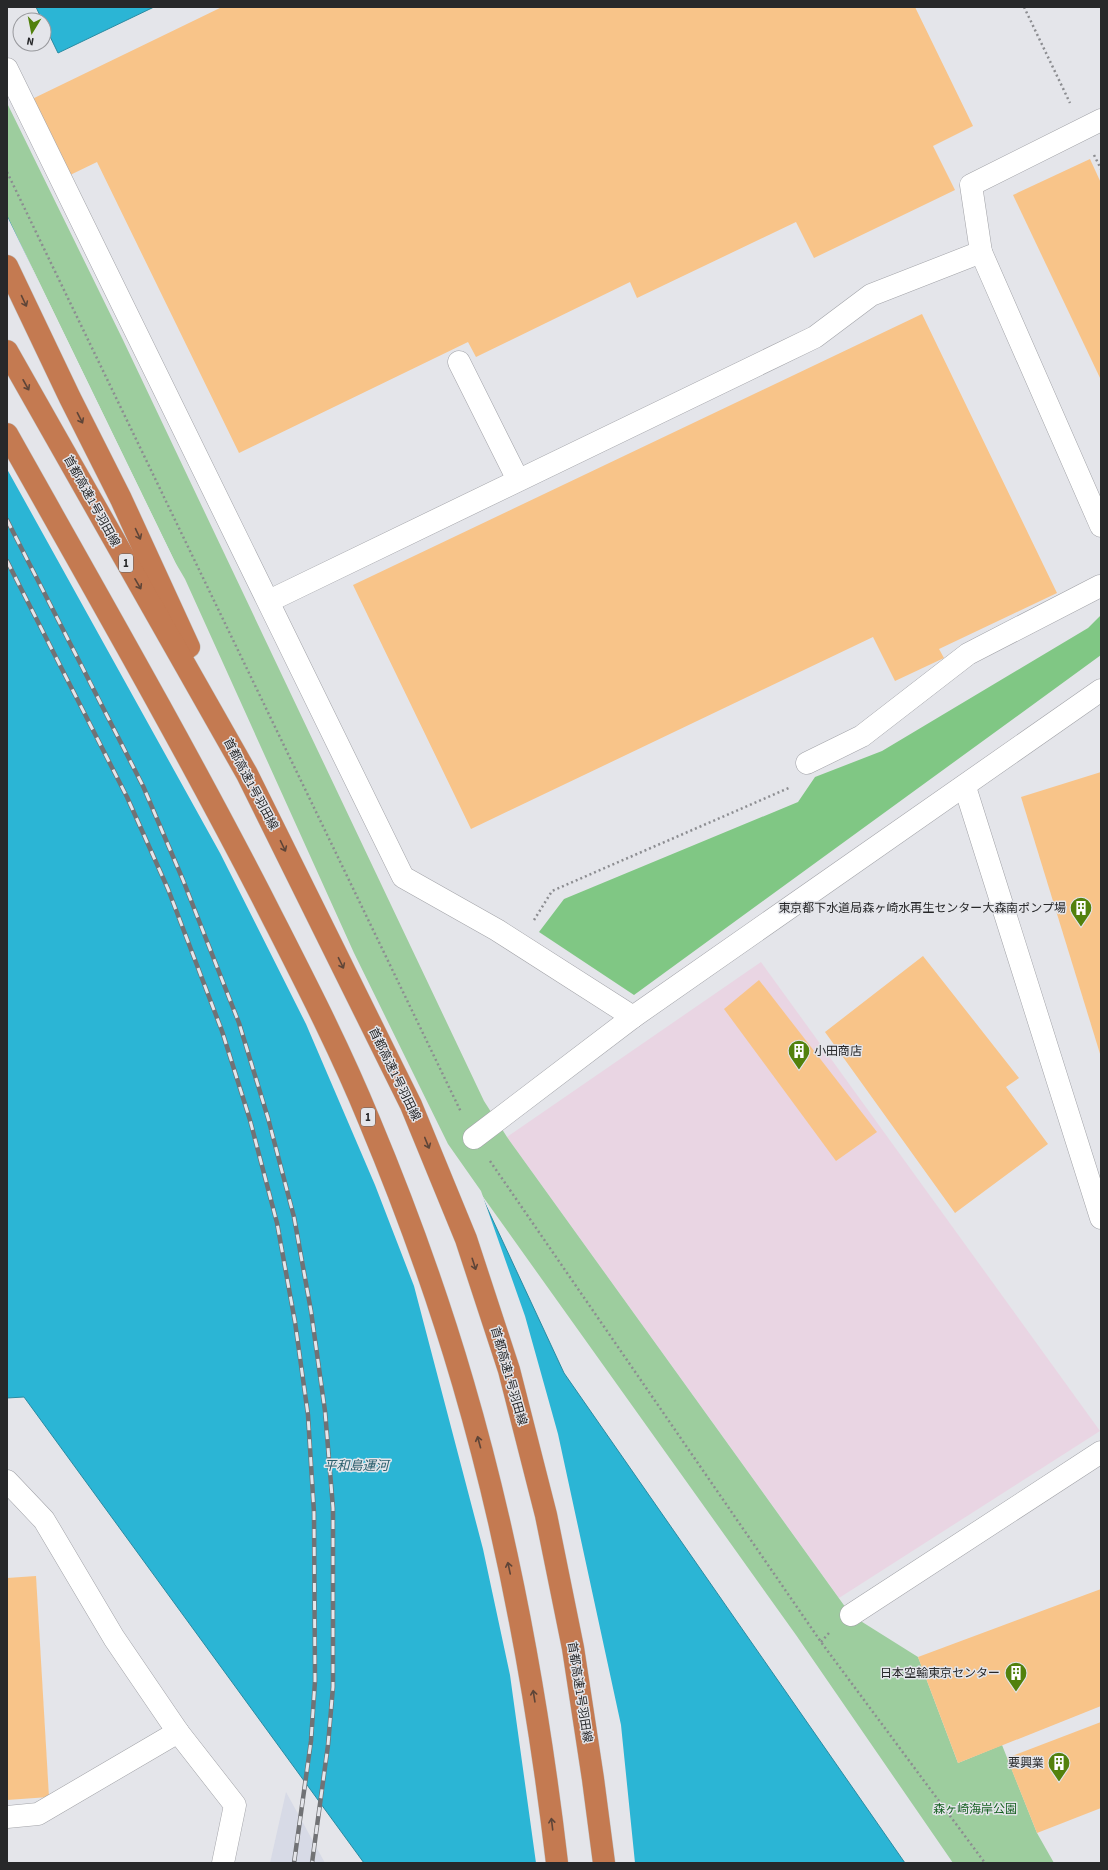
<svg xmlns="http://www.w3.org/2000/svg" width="1108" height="1870" font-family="'Source Sans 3','Noto Sans JP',sans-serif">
	<rect width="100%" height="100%" fill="#e4e5ea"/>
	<!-- built -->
	<path fill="#d7dae6" d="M 286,1792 L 325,1863 L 270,1863 Z"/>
	<!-- industrial -->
	<path fill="#e9d5e3" d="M 761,962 L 1100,1431 L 839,1598 L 507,1137 Z"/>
	<!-- green -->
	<path fill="#9dcd9e" d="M 7,103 L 123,340 L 484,1101 L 507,1137 L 851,1615 L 918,1657 L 958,1763 L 1002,1745 L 1037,1833 L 1054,1863 L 953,1863 L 796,1635 L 446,1145 L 352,953 L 175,562 L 7,216 Z"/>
	<!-- forest -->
	<path fill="#80c784" d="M 1101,615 L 1101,655 L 634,995 L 539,932 L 564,899 L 798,802 L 815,777 L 882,751 L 1088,628 Z"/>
	<!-- water -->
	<g fill="#2bb5d5" stroke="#2a8ba2">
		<path d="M 36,7 L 154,7 L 58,53 L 44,24 L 44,20 L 42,20 Z"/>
		<path d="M 7,216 L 352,953 L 446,1145 L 483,1199 L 564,1373 L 905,1863 L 364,1863 L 24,1397 L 7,1398 Z"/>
	</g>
	<!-- pier -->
	<path fill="#e4e5ea" d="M 7,216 L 175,562 L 185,579 L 354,953 L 448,1144 L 481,1191 L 525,1316 L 558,1434 L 621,1725 L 635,1863 L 536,1863 L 510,1675 L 483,1549 L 414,1286 L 375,1185 L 306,1024 L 220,853 L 7,469 Z"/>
	<!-- building -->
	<g fill="#f8c489">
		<path d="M 222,7 L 915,7 L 973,126 L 933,146 L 955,190 L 814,258 L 796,222 L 637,298 L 630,282 L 476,357 L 468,342 L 239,453 L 97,162 L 66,177 L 28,101 Z"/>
		<path d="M 1090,159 L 1101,183 L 1101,380 L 1013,195 Z"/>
		<path d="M 922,314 L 1057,593 L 939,649 L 944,658 L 895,681 L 873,637 L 471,829 L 353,585 Z"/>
		<path d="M 1101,772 L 1101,1057 L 1021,797 Z"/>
		<path d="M 923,956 L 1019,1078 L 1006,1087 L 1048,1144 L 955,1213 L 825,1032 Z"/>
		<path d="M 759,980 L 877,1132 L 836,1161 L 724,1009 Z"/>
		<path d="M 36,1576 L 49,1797 L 7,1800 L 7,1578 Z"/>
		<path d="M 1101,1589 L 1101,1706 L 958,1763 L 918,1657 Z"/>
		<path d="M 1101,1722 L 1101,1808 L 1037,1833 L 1007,1758 Z"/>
	</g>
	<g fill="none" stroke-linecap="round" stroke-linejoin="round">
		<!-- minor casing -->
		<g stroke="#a2a3a8" stroke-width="23">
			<g id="minor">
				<path d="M 7,69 L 403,877 L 497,930 L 633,1017"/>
				<path d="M 981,252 L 971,185 L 1101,120"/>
				<path d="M 459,362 L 518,480"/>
				<path d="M 269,601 L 815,337 L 871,295 L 981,252 L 1101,526"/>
				<path d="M 807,763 L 862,736 L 968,654 L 1100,586"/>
				<path d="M 965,787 L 1101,1218"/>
				<path d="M 474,1138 L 633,1017 L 1101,690"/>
				<path d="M 7,1481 L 44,1520 L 114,1638 L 178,1732 L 235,1805 L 223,1863"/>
				<path d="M 851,1615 L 1101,1452"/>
				<path d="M 7,1817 L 38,1814 L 178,1732"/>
			</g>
		</g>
		<!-- highway casing -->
		<g stroke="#c3c3c3" stroke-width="23">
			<g id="highway">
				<path d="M 7,266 L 70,398 L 121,499 L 189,647"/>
				<path d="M 7,351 L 247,774 L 411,1105 L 466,1239 L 509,1370 L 546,1515 L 573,1648 L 593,1779 L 604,1863"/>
				<path d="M 7,434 C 93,587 181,740 262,897 C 299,970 338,1044 369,1120 C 405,1206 437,1294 463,1383 C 509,1540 538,1701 557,1863"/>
			</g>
		</g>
		<!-- path -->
		<g stroke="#8c8d91" stroke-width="2.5" stroke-dasharray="2 3" stroke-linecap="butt">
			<path d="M 1024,7 L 1070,103"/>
			<path d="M 1094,155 L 1101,169"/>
			<path d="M 7,172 L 461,1112"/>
			<path d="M 534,920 L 552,891 L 791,787"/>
			<path d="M 490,1161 L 821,1642 L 985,1863"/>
			<path d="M 821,1642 L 829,1633"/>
		</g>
		<!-- minor -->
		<use href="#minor" stroke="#fff" stroke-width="22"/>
		<!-- highway -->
		<use href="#highway" stroke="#c47a51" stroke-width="22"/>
		<!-- rail casing -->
		<g stroke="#717275" stroke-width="4.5">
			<g id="rail">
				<path d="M 7,520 L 143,786 L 183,880 L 239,1023 L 268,1118 L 294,1217 L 311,1311 L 325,1411 L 333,1508 L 333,1687 L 328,1745 L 312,1863"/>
				<path d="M 7,561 L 127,797 L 168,889 L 222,1031 L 250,1120 L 277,1223 L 295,1322 L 308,1415 L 314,1513 L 315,1681 L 311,1741 L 294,1863"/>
			</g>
		</g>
		<!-- rail -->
		<use href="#rail" stroke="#e4e5ea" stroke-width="3" stroke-dasharray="9" stroke-linecap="butt"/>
	</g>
	<!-- one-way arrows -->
	<defs><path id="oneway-shaft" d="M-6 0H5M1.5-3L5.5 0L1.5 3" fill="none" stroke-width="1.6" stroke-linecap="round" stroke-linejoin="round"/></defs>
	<g stroke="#5e4538">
		<use href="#oneway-shaft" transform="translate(24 301) rotate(65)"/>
		<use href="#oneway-shaft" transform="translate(26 385) rotate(61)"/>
		<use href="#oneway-shaft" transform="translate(80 418) rotate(63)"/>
		<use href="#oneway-shaft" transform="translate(138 534) rotate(65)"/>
		<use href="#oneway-shaft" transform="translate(138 584) rotate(60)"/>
		<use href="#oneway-shaft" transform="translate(283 846) rotate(64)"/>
		<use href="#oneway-shaft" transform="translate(341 963) rotate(64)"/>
		<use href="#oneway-shaft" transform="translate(427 1143) rotate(68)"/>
		<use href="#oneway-shaft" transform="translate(474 1264) rotate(72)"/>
		<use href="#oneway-shaft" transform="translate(479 1442) rotate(-105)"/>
		<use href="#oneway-shaft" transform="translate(509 1568) rotate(-102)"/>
		<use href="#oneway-shaft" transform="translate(534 1696) rotate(-99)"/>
		<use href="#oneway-shaft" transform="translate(552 1824) rotate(-97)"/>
	</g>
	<!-- icons -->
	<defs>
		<g id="building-pin" transform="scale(1.15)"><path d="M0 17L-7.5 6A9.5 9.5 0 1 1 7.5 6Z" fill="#52810d" stroke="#e4e5ea"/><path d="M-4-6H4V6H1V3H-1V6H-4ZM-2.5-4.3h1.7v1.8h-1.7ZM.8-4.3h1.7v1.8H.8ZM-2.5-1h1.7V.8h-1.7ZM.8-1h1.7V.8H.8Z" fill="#fff"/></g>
	</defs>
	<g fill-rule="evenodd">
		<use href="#building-pin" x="1081" y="908"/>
		<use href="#building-pin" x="799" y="1051"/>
		<use href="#building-pin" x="1016" y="1673"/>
		<use href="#building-pin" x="1059" y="1763"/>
	</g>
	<g text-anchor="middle" stroke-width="3" stroke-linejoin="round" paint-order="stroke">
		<!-- shield labels -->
		<g fill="#e4e5ea" stroke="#606164" stroke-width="1">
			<rect x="119" y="554" width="14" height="18" rx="3"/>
			<rect x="361" y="1108" width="14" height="18" rx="3"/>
		</g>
		<g font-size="11" font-weight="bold" fill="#27282a">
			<text x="126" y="567">1</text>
			<text x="368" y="1121">1</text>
		</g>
		<!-- street labels -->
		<g font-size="12" fill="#27282a" stroke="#e4e5ea">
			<text transform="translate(92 501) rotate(61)" y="4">首都高速1号羽田線</text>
			<text transform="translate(251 784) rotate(62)" y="4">首都高速1号羽田線</text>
			<text transform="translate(395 1074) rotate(64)" y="4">首都高速1号羽田線</text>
			<text transform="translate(509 1376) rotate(74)" y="4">首都高速1号羽田線</text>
			<text transform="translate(580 1692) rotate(81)" y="4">首都高速1号羽田線</text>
		</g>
		<!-- poi labels -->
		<g font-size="12" fill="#27282a" stroke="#e4e5ea" text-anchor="end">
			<text x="1066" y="912">東京都下水道局森ヶ崎水再生センター大森南ポンプ場</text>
			<text x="814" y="1055" text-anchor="start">小田商店</text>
			<text x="1000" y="1677">日本空輸東京センター</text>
			<text x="1044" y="1767">要興業</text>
		</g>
		<!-- park labels -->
		<g font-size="12" fill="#145f20" stroke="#e4e5ea">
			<text x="975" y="1813">森ヶ崎海岸公園</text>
		</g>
		<!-- water labels -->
		<g font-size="13" font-style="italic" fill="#2a5e6c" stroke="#e4e5ea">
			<text x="356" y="1470">平和島運河</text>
		</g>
	</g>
	<!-- border -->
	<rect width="1108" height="1870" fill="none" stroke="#27282a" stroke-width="16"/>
	<!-- north arrow -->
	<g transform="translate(32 32) rotate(190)"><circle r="19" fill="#e4e5ea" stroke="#98999d"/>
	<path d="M0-3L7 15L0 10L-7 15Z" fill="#52810d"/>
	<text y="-6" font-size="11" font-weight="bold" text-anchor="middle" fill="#27282a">N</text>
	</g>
</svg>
